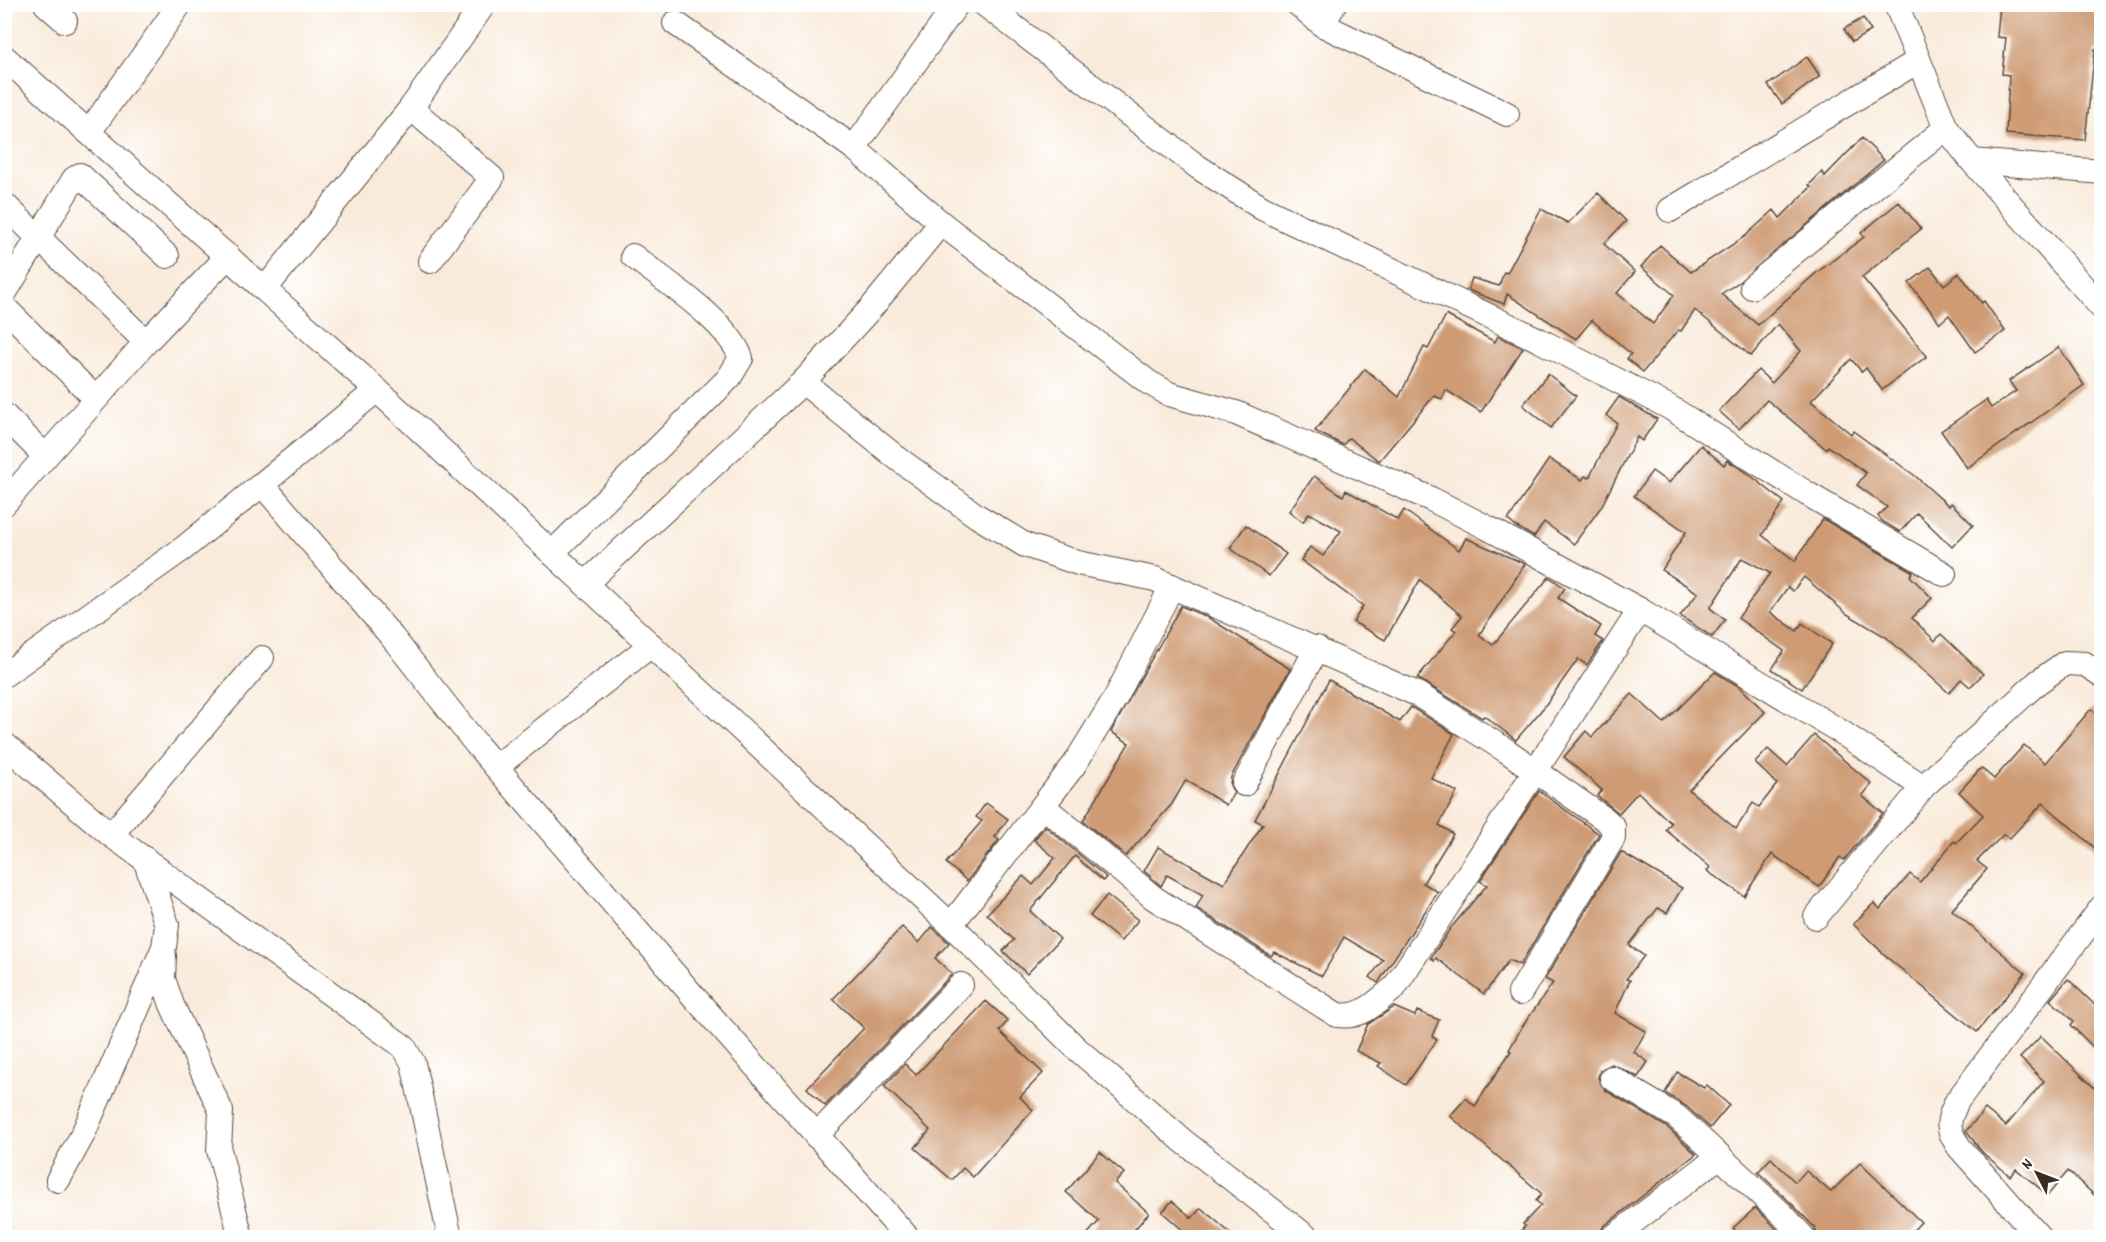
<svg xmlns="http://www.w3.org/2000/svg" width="2106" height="1242" font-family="Dekko,sans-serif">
	<rect width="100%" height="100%" fill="#fff"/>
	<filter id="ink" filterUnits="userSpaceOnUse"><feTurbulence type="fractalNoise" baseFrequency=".0167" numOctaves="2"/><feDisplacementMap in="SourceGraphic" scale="12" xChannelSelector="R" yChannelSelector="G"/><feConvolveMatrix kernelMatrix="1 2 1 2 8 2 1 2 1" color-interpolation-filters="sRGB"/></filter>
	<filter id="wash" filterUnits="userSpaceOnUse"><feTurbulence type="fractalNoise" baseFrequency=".008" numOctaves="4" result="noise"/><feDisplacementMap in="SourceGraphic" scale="24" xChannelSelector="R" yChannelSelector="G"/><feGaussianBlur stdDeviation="1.35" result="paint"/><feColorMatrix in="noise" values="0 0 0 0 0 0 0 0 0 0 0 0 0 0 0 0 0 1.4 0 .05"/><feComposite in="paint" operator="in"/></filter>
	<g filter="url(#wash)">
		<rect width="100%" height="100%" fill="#f9ebdb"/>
		<g id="blocks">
			<!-- building -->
			<g fill="#ce9b74">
				<path d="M 2000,4 L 2102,4 L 2102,51 L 2095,49 L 2085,140 L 2006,134 L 2009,75 L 2002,74 L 2006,38 L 1997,37 Z"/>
				<path d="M 1863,18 L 1871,31 L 1852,42 L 1844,29 Z"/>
				<path d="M 1807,57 L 1820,76 L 1782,104 L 1768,85 Z"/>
				<path d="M 1862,138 L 1884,160 L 1739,282 L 1721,294 L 1758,325 L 1816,273 L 1864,237 L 1861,233 L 1899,202 L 1921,229 L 1862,277 L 1927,356 L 1882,390 L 1866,368 L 1862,372 L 1851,359 L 1811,401 L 1851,434 L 1853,431 L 1914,475 L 1949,506 L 1951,503 L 1973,525 L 1952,547 L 1917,513 L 1900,532 L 1882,521 L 1878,516 L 1887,507 L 1857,485 L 1866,473 L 1828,446 L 1826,449 L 1767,400 L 1739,429 L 1719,411 L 1758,370 L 1772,383 L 1801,351 L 1778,324 L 1751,356 L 1695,310 L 1681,331 L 1678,330 L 1643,372 L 1627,359 L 1631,354 L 1592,320 L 1576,339 L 1507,294 L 1504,304 L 1468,290 L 1472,278 L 1499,286 L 1504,272 L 1507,273 L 1541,209 L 1568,223 L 1598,193 L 1626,221 L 1604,244 L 1635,272 L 1617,293 L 1653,324 L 1674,295 L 1641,267 L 1660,245 L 1691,272 L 1744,237 L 1774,210 L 1780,218 L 1811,187 L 1809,185 L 1822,172 L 1825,176 Z"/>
				<path d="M 1930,267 L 1944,285 L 1959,273 L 1982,303 L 1984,301 L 2005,331 L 1975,352 L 1949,315 L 1940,323 L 1909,283 Z"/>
				<path d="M 1446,315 L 1495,342 L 1498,336 L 1523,348 L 1481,412 L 1446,390 L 1442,399 L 1434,396 L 1379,461 L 1349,438 L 1343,445 L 1315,431 L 1365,369 L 1399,397 L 1424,347 L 1428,349 Z"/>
				<path d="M 2059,347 L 2084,385 L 1967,468 L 1941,431 L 1986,400 L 1991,408 L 2016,391 L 2009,381 Z"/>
				<path d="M 1548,374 L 1576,396 L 1551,428 L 1523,405 Z"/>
				<path d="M 1619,397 L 1657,419 L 1642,441 L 1637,437 L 1601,507 L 1574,544 L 1544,522 L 1534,537 L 1515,526 L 1508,520 L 1549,459 L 1582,480 L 1585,476 L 1589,478 L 1617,423 L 1606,415 Z"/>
				<path d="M 1701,445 L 1724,465 L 1727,460 L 1746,472 L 1784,502 L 1762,535 L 1795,561 L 1823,519 L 1913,572 L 1910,576 L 1932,598 L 1912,618 L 1935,641 L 1941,634 L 1983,674 L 1970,687 L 1961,679 L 1949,693 L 1886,637 L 1847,614 L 1804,577 L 1793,591 L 1788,587 L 1770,612 L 1797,631 L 1802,623 L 1832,644 L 1802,689 L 1772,669 L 1784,651 L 1738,618 L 1770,573 L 1742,558 L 1710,608 L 1725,620 L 1712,637 L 1680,616 L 1698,593 L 1662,570 L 1686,532 L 1634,496 L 1652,471 L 1669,483 Z"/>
				<path d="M 1314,476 L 1343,496 L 1346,490 L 1398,520 L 1404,510 L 1459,550 L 1466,538 L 1525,564 L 1479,635 L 1493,645 L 1549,577 L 1565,588 L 1558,598 L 1601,626 L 1595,636 L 1603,641 L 1587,665 L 1578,659 L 1544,707 L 1516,740 L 1484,716 L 1482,718 L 1417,678 L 1456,631 L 1452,628 L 1462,616 L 1420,580 L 1385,640 L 1353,622 L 1363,606 L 1301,560 L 1310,547 L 1323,556 L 1341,531 L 1309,513 L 1303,522 L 1289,511 Z"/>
				<path d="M 1246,525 L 1286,554 L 1269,576 L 1230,548 Z"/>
				<path d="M 1181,606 L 1209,618 L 1290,669 L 1231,777 L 1230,785 L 1234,793 L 1226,805 L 1186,780 L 1172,804 L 1126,856 L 1083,821 L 1129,743 L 1111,732 Z"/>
				<path d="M 1715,672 L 1740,687 L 1765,712 L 1689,790 L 1736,829 L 1753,803 L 1759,807 L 1777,784 L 1755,763 L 1768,749 L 1787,766 L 1814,735 L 1872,784 L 1862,796 L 1883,813 L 1844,860 L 1840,857 L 1819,887 L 1772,854 L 1744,896 L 1707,871 L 1710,867 L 1666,830 L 1671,823 L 1638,792 L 1619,813 L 1597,796 L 1602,790 L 1564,757 L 1586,731 L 1592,737 L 1632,694 L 1664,723 Z"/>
				<path d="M 1329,680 L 1400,722 L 1411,707 L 1454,734 L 1431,778 L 1457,792 L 1439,825 L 1453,834 L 1423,883 L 1438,892 L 1378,983 L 1370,977 L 1383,960 L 1344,937 L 1322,976 L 1274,952 L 1271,956 L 1196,908 L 1203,895 L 1167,875 L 1161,886 L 1144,871 L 1158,847 L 1224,884 L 1263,824 L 1255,820 Z"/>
				<path d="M 2091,709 L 2102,718 L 2102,854 L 2043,803 L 2009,839 L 2004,834 L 1977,861 L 1987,869 L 1952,910 L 2025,973 L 1977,1032 L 1889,959 L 1853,924 L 1874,903 L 1880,909 L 1910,874 L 1920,882 L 1954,841 L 1956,843 L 1983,815 L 1959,792 L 1981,768 L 1994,779 L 2024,745 L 2045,763 Z"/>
				<path d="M 1539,791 L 1599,834 L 1520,965 L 1509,960 L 1484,994 L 1436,958 L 1434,961 L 1431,958 L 1450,929 L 1487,885 L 1480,881 Z"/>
				<path d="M 986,803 L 1008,819 L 995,837 L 999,840 L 967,881 L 946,863 L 982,821 L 976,817 Z"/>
				<path d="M 1045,826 L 1106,877 L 1103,881 L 1075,856 L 1043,895 L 1030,911 L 1060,939 L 1027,974 L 1003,951 L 1014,940 L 987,914 L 1023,876 L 1033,885 L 1055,858 L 1034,840 Z"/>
				<path d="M 1621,852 L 1682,888 L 1667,913 L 1658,908 L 1629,945 L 1644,956 L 1626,979 L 1630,980 L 1615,1013 L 1646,1031 L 1634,1052 L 1648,1062 L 1638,1077 L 1612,1064 L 1600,1070 L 1598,1078 L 1605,1090 L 1668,1128 L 1696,1154 L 1603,1227 L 1598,1238 L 1516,1238 L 1525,1226 L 1523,1224 L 1541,1205 L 1536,1201 L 1542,1194 L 1450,1116 L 1466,1098 L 1475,1106 L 1511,1051 L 1509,1050 L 1522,1027 L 1553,983 L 1545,979 Z"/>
				<path d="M 1107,895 L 1138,920 L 1121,941 L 1090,916 Z"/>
				<path d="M 902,927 L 919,943 L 932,927 L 941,935 L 949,943 L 935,958 L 952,974 L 825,1106 L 807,1088 L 864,1028 L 833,999 Z"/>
				<path d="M 2068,979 L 2102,1012 L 2102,1056 L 2071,1025 L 2074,1021 L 2050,1000 Z"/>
				<path d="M 986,1001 L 1008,1021 L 999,1031 L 1043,1073 L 1020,1097 L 1033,1110 L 973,1177 L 963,1168 L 952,1180 L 915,1148 L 930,1130 L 884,1086 L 905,1064 L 916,1075 Z"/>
				<path d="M 1394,1007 L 1415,1016 L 1417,1011 L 1439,1020 L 1432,1036 L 1437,1040 L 1406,1085 L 1378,1066 L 1381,1063 L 1356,1051 L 1368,1024 Z"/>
				<path d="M 2041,1036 L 2102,1095 L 2102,1105 L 2094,1113 L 2102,1121 L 2102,1202 L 2068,1171 L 2048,1195 L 2016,1169 L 2010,1176 L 1983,1153 L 1966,1131 L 1985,1109 L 2006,1126 L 2044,1081 L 2020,1058 Z"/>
				<path d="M 1677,1072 L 1704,1088 L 1707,1085 L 1729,1105 L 1710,1128 L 1686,1106 L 1665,1093 Z"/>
				<path d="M 1100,1152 L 1124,1173 L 1115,1183 L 1149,1213 L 1127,1238 L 1084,1238 L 1099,1221 L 1066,1192 Z"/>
				<path d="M 1771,1158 L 1795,1182 L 1806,1171 L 1831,1192 L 1860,1163 L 1921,1222 L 1906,1238 L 1818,1238 L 1815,1228 L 1792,1204 L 1758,1172 Z"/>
				<path d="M 1172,1201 L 1192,1218 L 1201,1208 L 1236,1238 L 1192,1238 L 1162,1212 Z"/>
				<path d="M 1755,1208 L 1772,1224 L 1784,1238 L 1742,1238 L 1733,1228 Z"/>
			</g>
		</g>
	</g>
	<g filter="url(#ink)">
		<use href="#blocks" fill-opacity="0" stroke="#58473a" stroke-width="1.5"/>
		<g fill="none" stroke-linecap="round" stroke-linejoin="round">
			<!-- minor casing -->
			<g stroke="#58473a" stroke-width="26">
				<g id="minor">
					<path d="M 46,4 L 65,21"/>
					<path d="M 984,4 L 1198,167 L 1262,208 L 1539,340 L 1669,407 L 1806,493 L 1944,574"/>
					<path d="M 1298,4 L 1323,25 L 1507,114"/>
					<path d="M 1896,4 L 1946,128 L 1972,161 L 2102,308"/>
					<path d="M 675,23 L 854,148 L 941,223 L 1148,382 L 1169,394 L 1236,413 L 1431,499 L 1488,528 L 1640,610 L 1838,730 L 1923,787"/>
					<path d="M 1323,25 L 1334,4"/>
					<path d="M 4,57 L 377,390 L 951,925 L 1076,1048 L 1183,1141 L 1308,1238"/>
					<path d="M 411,108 L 492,178 L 430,261"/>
					<path d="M 89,132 L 180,4"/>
					<path d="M 854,148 L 957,4"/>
					<path d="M 1972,161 L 2102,172"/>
					<path d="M 4,204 L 146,342"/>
					<path d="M 1670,210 L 1918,61"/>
					<path d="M 1752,287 L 1946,128"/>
					<path d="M 265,289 L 411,108 L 484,4"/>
					<path d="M 4,294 L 74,179 L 80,175 L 167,256"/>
					<path d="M 4,307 L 88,391"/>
					<path d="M 803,382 L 897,458 L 977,516 L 1025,545 L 1078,563 L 1155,579 L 1417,694 L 1507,751 L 1606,820 L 1613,827 L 1613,838 L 1520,993"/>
					<path d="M 4,415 L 38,449"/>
					<path d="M 262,484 L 392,637 L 477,745 L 695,998 L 908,1238"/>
					<path d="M 4,504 L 146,342 L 228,256"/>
					<path d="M 552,553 L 729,378 L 741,358 C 728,321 664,281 633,256"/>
					<path d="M 585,584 L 803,382 L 872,307 L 941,223"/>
					<path d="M 4,675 L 184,548 L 377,390"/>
					<path d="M 4,744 L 111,835 L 404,1047 L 413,1063 L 450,1238"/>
					<path d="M 496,767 L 651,645"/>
					<path d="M 1244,784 L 1317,648"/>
					<path d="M 1043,806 L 1154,898 L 1337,1015 C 1362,1019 1375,1003 1394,988 L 1640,610"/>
					<path d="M 111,835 L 262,658"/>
					<path d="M 1816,917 L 1923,787 L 2038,682 L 2065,663 L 2085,664 L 2102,675"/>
					<path d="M 951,925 L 1074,765 L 1116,697 L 1172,586"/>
					<path d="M 164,956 L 163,979 L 172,1005 L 221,1111 L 219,1150 L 241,1238"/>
					<path d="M 1612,1078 L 1677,1117 L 1782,1214 L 1804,1238"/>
					<path d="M 816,1136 L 961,985"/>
					<path d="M 58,1180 L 83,1134 L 164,947 L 167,925 L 145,859"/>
					<path d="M 1612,1238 L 1720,1156"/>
					<path d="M 2040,1238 L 1959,1147 C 1946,1127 1947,1123 1957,1101 L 2102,907"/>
				</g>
			</g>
			<!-- minor -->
			<use href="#minor" stroke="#fff" stroke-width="24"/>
		</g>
	</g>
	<!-- margin -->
	<rect width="2106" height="1242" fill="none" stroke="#fff" stroke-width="24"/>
	<!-- north arrow -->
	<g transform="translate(2037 1173) rotate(312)" stroke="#ffffff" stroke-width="4.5" paint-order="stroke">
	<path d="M0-4.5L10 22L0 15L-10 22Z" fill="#3b2a1e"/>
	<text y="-9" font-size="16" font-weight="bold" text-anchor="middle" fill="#3b2a1e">N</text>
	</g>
</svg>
